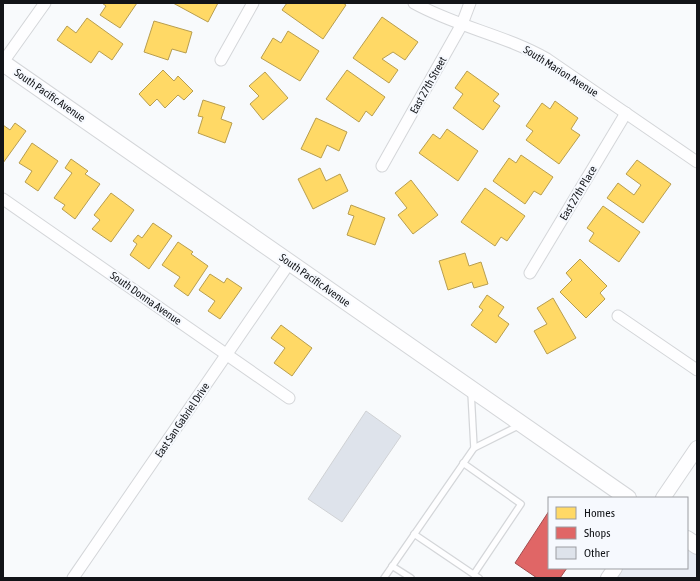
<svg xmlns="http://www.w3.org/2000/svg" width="700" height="581" font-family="'Asap Condensed',sans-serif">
	<rect width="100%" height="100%" fill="#f8fafc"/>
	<!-- built -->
	<path fill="#e8edf4" d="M 687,539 L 697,546 L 697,578 L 608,578 L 615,568 L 687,568 Z"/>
	<!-- homes -->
	<g fill="#ffd966" stroke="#b89e4f">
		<path d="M 102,3 L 137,3 L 120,28 L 100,15 L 106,6 Z"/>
		<path d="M 173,3 L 218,3 L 208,22 Z"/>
		<path d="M 287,3 L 343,3 L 346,5 L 323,39 L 282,10 Z"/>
		<path d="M 382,17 L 418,42 L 405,60 L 393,52 L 382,59 L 398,70 L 389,83 L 353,58 Z"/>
		<path d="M 87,18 L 123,44 L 112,60 L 99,51 L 91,63 L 57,40 L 67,26 L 76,33 Z"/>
		<path d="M 154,21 L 192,32 L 186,53 L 172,49 L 168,60 L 144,52 Z"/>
		<path d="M 288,31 L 319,51 L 300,81 L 261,58 L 273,38 L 281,43 Z"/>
		<path d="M 163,70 L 174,81 L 178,76 L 193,91 L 184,100 L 178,95 L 165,108 L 157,99 L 150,106 L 139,94 Z"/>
		<path d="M 347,70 L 385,97 L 372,116 L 366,111 L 359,122 L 326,99 Z"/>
		<path d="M 467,71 L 499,94 L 493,101 L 500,106 L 483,130 L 453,108 L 463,94 L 455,88 Z"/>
		<path d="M 265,72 L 288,98 L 263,120 L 250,104 L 259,96 L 249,86 Z"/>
		<path d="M 203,100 L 225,107 L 221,119 L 232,123 L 225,143 L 198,133 L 203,117 L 198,116 Z"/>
		<path d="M 555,101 L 578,118 L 571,129 L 580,135 L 559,164 L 526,140 L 533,131 L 526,126 L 542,103 L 550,109 Z"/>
		<path d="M 316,118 L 347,132 L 339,151 L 327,145 L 321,158 L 301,149 Z"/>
		<path d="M 15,123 L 26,131 L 3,163 L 3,125 L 10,130 Z"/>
		<path d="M 447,129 L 478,151 L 458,181 L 419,153 L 433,134 L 440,139 Z"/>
		<path d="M 32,143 L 58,161 L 38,191 L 25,182 L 32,171 L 19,163 Z"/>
		<path d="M 521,155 L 553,177 L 541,195 L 534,191 L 525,204 L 493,181 L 509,158 L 516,163 Z"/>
		<path d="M 71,159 L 88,171 L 85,174 L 100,184 L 75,219 L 62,209 L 65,205 L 54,198 L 72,173 L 65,168 Z"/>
		<path d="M 637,160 L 671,184 L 643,223 L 607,198 L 618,183 L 634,195 L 641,185 L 626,174 Z"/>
		<path d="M 320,168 L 326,181 L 340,174 L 348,191 L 313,209 L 298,179 Z"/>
		<path d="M 411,180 L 438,215 L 413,234 L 398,215 L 407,208 L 395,193 Z"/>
		<path d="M 485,188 L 525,216 L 507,241 L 501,237 L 495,246 L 461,222 Z"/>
		<path d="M 111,193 L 134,210 L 111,242 L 92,229 L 100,220 L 94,215 Z"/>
		<path d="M 351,205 L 385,218 L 375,245 L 347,235 L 354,216 L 348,214 Z"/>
		<path d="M 603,206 L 640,232 L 619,262 L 589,241 L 594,233 L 587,228 Z"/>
		<path d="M 153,223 L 172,236 L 149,269 L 130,255 L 137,244 L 133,241 L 138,235 L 142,238 Z"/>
		<path d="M 178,242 L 193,252 L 191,254 L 208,266 L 188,296 L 174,286 L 180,277 L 162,265 Z"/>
		<path d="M 465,253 L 469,266 L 481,262 L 488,284 L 474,288 L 472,282 L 448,290 L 439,261 Z"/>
		<path d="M 580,259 L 607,286 L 600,293 L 605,299 L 586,318 L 560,292 L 572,280 L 566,273 Z"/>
		<path d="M 210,274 L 224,283 L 227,278 L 242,288 L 220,319 L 208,311 L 215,301 L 199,290 Z"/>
		<path d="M 487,295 L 504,307 L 498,316 L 509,324 L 496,343 L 471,325 L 483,310 L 479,307 Z"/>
		<path d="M 553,298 L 576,338 L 547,354 L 534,331 L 547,324 L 537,308 Z"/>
		<path d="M 281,325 L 312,348 L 292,376 L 274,363 L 285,348 L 271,338 Z"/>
	</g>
	<!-- shops -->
	<path fill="#e06666" stroke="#a24d4f" d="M 549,511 L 549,568 L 567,568 L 560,578 L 537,578 L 515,563 Z"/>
	<!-- building -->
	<path fill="#dee3eb" stroke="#d0d2d5" d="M 366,411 L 401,436 L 342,522 L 308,499 Z"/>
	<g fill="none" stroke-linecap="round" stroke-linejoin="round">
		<!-- service casing -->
		<g stroke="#d4d6d9" stroke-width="8">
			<g id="service">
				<path d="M 471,392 L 474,448"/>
				<path d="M 463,463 L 521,504 L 474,574"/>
				<path d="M 414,534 L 479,578"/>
				<path d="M 392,566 L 411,578"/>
				<path d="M 384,578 L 474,448 L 520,425"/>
			</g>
		</g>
		<!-- minor casing -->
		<g stroke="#d4d6d9" stroke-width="13">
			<g id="minor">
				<path d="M 414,3 C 457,27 505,35 547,59 L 697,162"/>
				<path d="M 221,60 L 253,3"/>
				<path d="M 3,62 L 45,3"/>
				<path d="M 382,166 L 462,24 L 470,3"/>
				<path d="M 3,199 L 289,398"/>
				<path d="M 530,273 L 626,113"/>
				<path d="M 618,316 L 697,370"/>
				<path d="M 73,578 L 290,262"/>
			</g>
		</g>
		<!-- tertiary casing -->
		<g stroke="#d4d6d9" stroke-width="16">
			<g id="tertiary">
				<path d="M 663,498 L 697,448"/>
				<path d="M 608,578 L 615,568"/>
			</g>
		</g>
		<!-- secondary casing -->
		<g stroke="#d4d6d9" stroke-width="18">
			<g id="secondary">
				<path d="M 3,63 L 628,498"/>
				<path d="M 687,539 L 697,546"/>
			</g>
		</g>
		<!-- service -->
		<use href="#service" stroke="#fefeff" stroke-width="5.5"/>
		<!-- minor -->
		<use href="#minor" stroke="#fefeff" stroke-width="11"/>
		<!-- tertiary -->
		<use href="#tertiary" stroke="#fefeff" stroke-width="14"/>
		<!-- secondary -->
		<use href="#secondary" stroke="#fefeff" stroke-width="16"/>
	</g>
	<g text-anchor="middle" stroke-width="4" stroke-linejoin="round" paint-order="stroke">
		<!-- street labels -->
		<g font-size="11" fill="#121418" stroke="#f6f9fe">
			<text transform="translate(561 71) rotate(32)" y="4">South Marion Avenue</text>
			<text transform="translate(428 85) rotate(-61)" y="4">East 27th Street</text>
			<text transform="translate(50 95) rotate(35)" y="4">South Pacific Avenue</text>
			<text transform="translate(578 193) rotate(-59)" y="4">East 27th Place</text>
			<text transform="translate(315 280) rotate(35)" y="4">South Pacific Avenue</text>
			<text transform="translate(146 298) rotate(35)" y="4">South Donna Avenue</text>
			<text transform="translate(182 420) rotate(-56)" y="4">East San Gabriel Drive</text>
		</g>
	</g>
	<!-- border -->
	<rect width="700" height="581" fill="none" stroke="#121418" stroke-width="8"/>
	<!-- legend -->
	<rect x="548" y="497" width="140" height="72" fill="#f6f9fe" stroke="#9b9da2"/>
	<rect x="556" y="507" width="20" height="12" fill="#ffd966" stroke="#9b9da2"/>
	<text x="584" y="517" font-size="12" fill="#121418">Homes</text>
	<rect x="556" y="527" width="20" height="12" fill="#e06666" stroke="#9b9da2"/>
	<text x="584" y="537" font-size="12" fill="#121418">Shops</text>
	<rect x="556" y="547" width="20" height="12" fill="#dee3eb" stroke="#9b9da2"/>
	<text x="584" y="557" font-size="12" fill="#121418">Other</text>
</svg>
